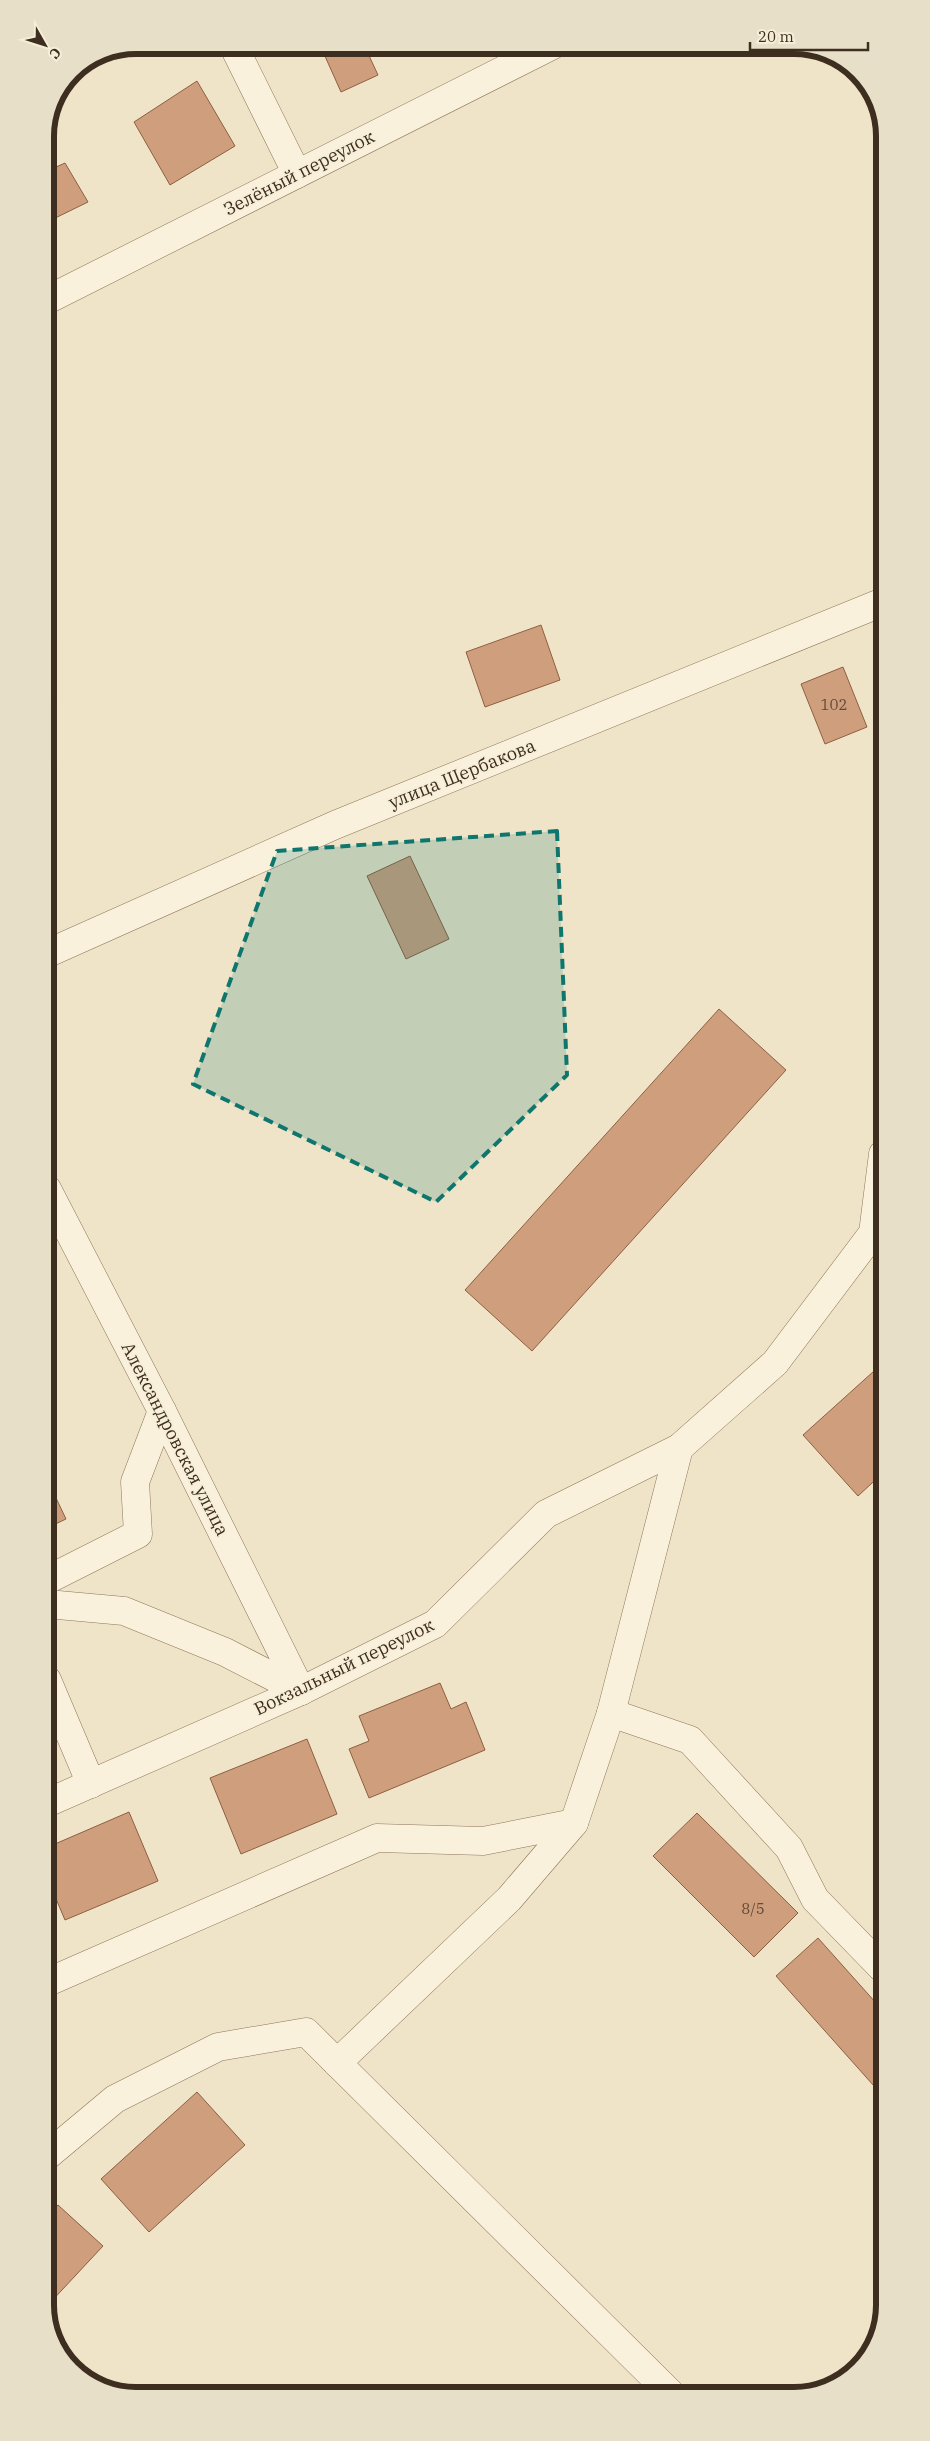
<svg xmlns="http://www.w3.org/2000/svg" width="930" height="2441" font-family="'IBM Plex Serif',serif">
	<rect width="100%" height="100%" fill="#f0e4c8"/>
	<!-- building -->
	<g fill="#cf9f7d" stroke="#8d5f41">
		<path d="M 320,45 L 364,45 L 378,75 L 341,92 Z"/>
		<path d="M 197,81 L 235,146 L 170,185 L 134,122 Z"/>
		<path d="M 65,163 L 88,202 L 45,223 L 45,172 Z"/>
		<path d="M 541,625 L 560,680 L 485,707 L 466,652 Z"/>
		<path d="M 843,667 L 867,727 L 825,744 L 801,684 Z"/>
		<path d="M 410,856 L 449,939 L 406,959 L 367,876 Z"/>
		<path d="M 719,1009 L 786,1070 L 532,1351 L 465,1290 Z"/>
		<path d="M 884,1362 L 884,1472 L 858,1496 L 803,1435 Z"/>
		<path d="M 47,1479 L 66,1519 L 47,1528 Z"/>
		<path d="M 440,1683 L 451,1709 L 466,1702 L 485,1750 L 369,1798 L 349,1749 L 369,1741 L 359,1716 Z"/>
		<path d="M 307,1739 L 337,1814 L 241,1854 L 210,1778 Z"/>
		<path d="M 129,1812 L 158,1881 L 65,1920 L 48,1880 L 48,1847 Z"/>
		<path d="M 697,1813 L 798,1913 L 754,1957 L 653,1856 Z"/>
		<path d="M 818,1938 L 885,2013 L 885,2093 L 882,2095 L 776,1976 Z"/>
		<path d="M 197,2092 L 245,2145 L 149,2232 L 101,2179 Z"/>
		<path d="M 58,2205 L 103,2246 L 48,2305 L 48,2215 Z"/>
	</g>
	<g fill="none" stroke-linecap="round" stroke-linejoin="round">
		<!-- minor casing -->
		<g stroke="#8d765c" stroke-width="29">
			<g id="minor">
				<path d="M 233,45 L 297,174"/>
				<path d="M 45,301 L 553,45"/>
				<path d="M 46,954 L 335,825 L 883,602"/>
				<path d="M 47,1189 L 162,1411 L 301,1691"/>
				<path d="M 47,1580 L 138,1534 L 135,1482 L 162,1411"/>
				<path d="M 47,1604 L 124,1611 L 225,1652 L 301,1691"/>
				<path d="M 47,1680 L 91,1784"/>
				<path d="M 611,1713 L 690,1740 L 789,1848 L 815,1899 L 885,1971"/>
				<path d="M 47,1803 L 301,1691 L 435,1624 L 546,1514 L 679,1448 L 775,1363 L 873,1233 L 883,1154"/>
				<path d="M 48,1982 L 377,1838 L 483,1841 L 574,1823"/>
				<path d="M 337,2063 L 509,1899 L 574,1823 L 611,1713 L 679,1448"/>
				<path d="M 48,2155 L 115,2099 L 218,2047 L 306,2032 L 670,2393"/>
			</g>
		</g>
		<!-- minor -->
		<use href="#minor" stroke="#faf1dc" stroke-width="28"/>
	</g>
	<!-- marked area -->
	<path fill="#0f766e" fill-opacity="0.2" stroke="#0f766e" stroke-width="4" stroke-dasharray="10 6" stroke-linejoin="round" d="M 557,831 L 567,1075 L 436,1202 L 193,1084 L 277,851 Z"/>
	<g text-anchor="middle" stroke-width="4" stroke-linejoin="round" paint-order="stroke">
		<!-- number labels -->
		<g font-size="15" fill="#624a37">
			<text x="834" y="710">102</text>
			<text x="753" y="1914">8/5</text>
		</g>
		<!-- street labels -->
		<g font-size="18" fill="#3d2e20" stroke="#f7eed8">
			<text transform="translate(299 173) rotate(-27)" y="6">Зелёный переулок</text>
			<text transform="translate(462 774) rotate(-22)" y="6">улица Щербакова</text>
			<text transform="translate(175 1439) rotate(63)" y="6">Александровская улица</text>
			<text transform="translate(344 1667) rotate(-26)" y="6">Вокзальный переулок</text>
		</g>
	</g>
	<!-- crop -->
	<path d="M0 0H930V2441H0ZM136 54H794A82 82 0 0 1 876 136V2305A82 82 0 0 1 794 2387H136A82 82 0 0 1 54 2305V136A82 82 0 0 1 136 54Z" fill="#e8dfc9" fill-rule="evenodd"/>
	<path fill="none" stroke="#3d2e20" stroke-width="6" d="M136 54H794A82 82 0 0 1 876 136V2305A82 82 0 0 1 794 2387H136A82 82 0 0 1 54 2305V136A82 82 0 0 1 136 54Z"/>
	<!-- north arrow -->
	<g transform="translate(45 45) rotate(129)" stroke="#f7eed8" stroke-width="4" paint-order="stroke">
	<path d="M0-4L9 19L0 12L-9 19Z" fill="#3d2e20"/>
	<text y="-8" font-size="14" font-weight="bold" text-anchor="middle" fill="#3d2e20">С</text>
	</g>
	<!-- scale -->
	<path d="M750 42v8h118v-8" fill="none" stroke="#3d2e20" stroke-width="2.5"/>
	<text x="758" y="42" font-size="15" fill="#3d2e20" stroke="#f7eed8" stroke-width="4" paint-order="stroke">20 m</text>
</svg>
